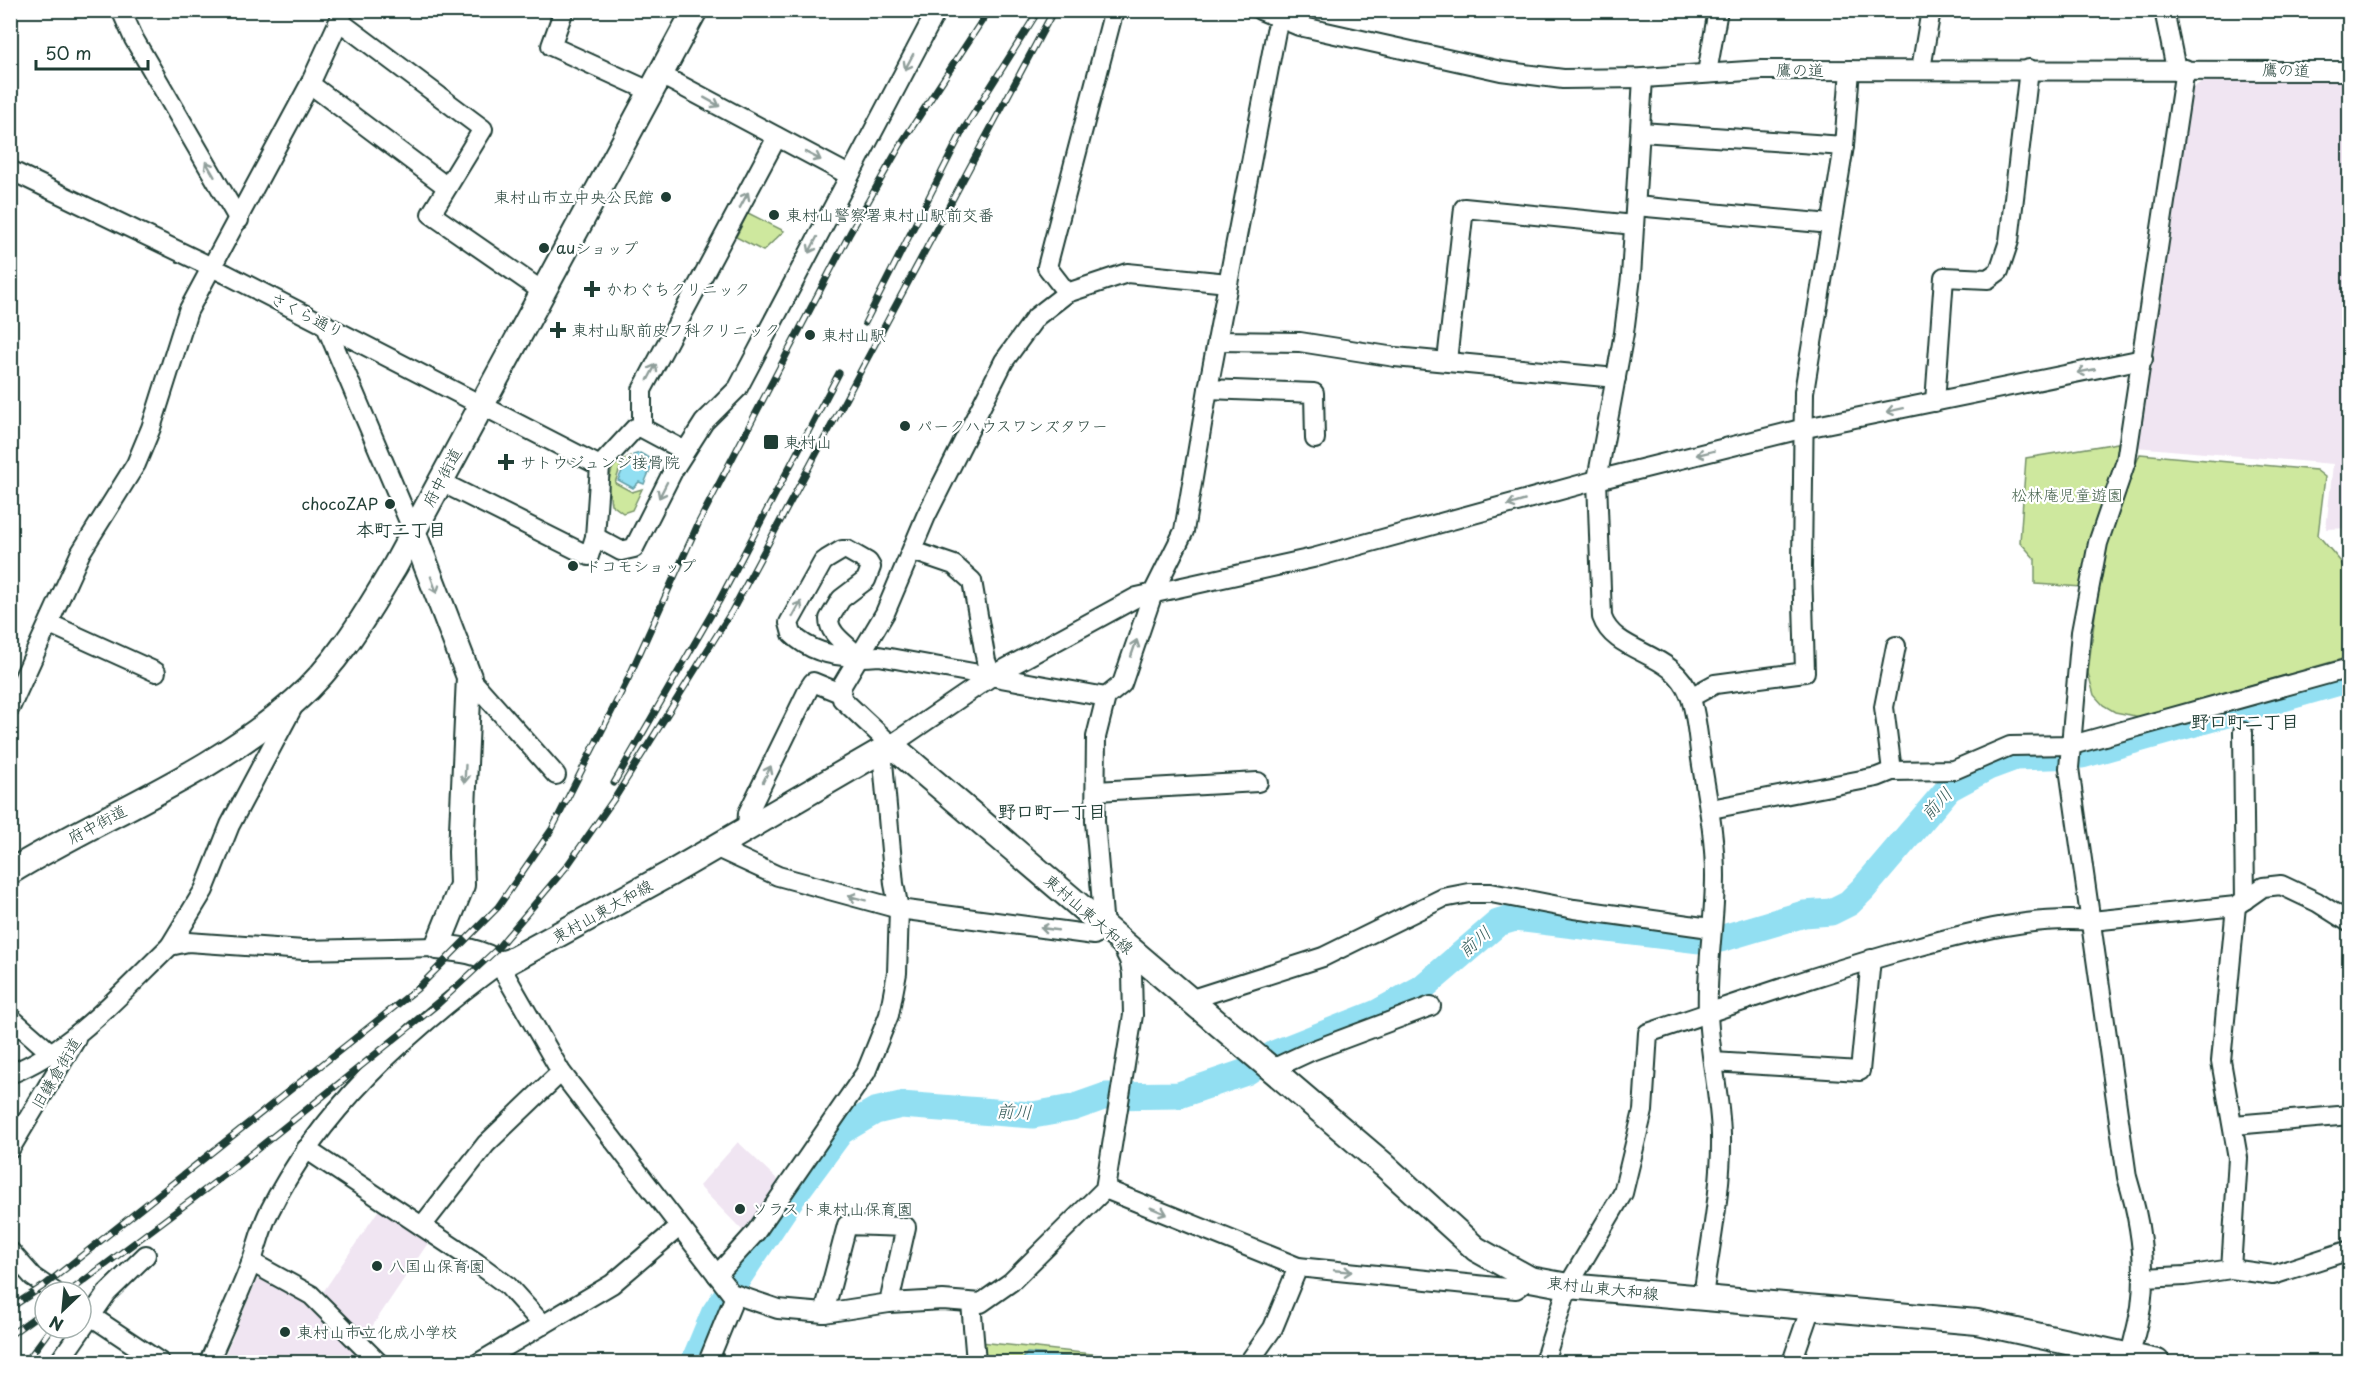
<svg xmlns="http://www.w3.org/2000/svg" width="2360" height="1373" font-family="'Playpen Sans','Klee One',sans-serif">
	<rect width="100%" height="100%" fill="#fff"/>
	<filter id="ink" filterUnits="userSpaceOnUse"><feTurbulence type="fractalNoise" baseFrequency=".0167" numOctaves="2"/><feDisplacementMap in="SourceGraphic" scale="12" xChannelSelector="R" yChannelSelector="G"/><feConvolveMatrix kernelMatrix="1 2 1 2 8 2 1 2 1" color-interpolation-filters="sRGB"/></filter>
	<g filter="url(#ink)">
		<!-- built -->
		<g fill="#f0e5f2">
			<path d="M 2349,80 L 2349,528 L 2326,529 L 2333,464 L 2135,447 L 2192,89 L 2201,82 Z"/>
			<path d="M 738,1142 L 779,1181 L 743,1231 L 699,1186 Z"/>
			<path d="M 382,1205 L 432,1237 L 363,1340 L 321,1295 Z"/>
			<path d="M 258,1277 L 305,1302 L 364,1362 L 222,1362 Z"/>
		</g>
		<!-- green -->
		<g fill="#cee89e" stroke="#769269" stroke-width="1.5">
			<path d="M 748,213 L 784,231 L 763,251 L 736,237 Z"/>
			<path d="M 2118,443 L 2116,474 L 2083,587 L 2035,584 L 2035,559 L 2020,542 L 2026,458 Z"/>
			<path d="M 2140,454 L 2316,470 L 2325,477 L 2318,535 L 2341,562 L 2349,581 L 2349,657 L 2140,717 L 2115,712 L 2103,705 L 2094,695 L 2088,673 L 2104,541 Z"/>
			<path d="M 630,456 L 631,462 L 620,468 L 615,483 L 632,492 L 642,489 L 632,510 L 623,513 L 611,504 L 608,483 L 613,466 Z"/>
			<path d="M 980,1342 L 1121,1357 L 1118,1362 L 982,1362 Z"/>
		</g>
		<!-- water -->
		<g fill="#92dff2" stroke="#649ea6" stroke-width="1.5">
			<path d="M 640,453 L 649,458 L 652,465 L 644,484 L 639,482 L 633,488 L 618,480 L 623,469 L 634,462 L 633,455 Z"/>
			<path d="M 1027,1353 L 1097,1359 L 1101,1362 L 1021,1362 Z"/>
		</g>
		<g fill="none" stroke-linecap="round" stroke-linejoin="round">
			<!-- river -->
			<path stroke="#92dff2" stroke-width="27" d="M 694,1362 L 714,1314 L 788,1203 L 841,1131 L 875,1111 L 901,1105 L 1033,1115 L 1072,1108 L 1106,1096 L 1179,1095 L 1246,1072 L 1276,1053 L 1377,1013 L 1422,988 L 1498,923 L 1515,918 L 1700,940 L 1720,939 L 1804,914 L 1831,912 L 1849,903 L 1863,889 L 1949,788 L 1988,767 L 2015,757 L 2082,755 L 2350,679"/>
			<!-- minor casing -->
			<g stroke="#1f3d34" stroke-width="22">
				<g id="minor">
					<path d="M 121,10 L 134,39 L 239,220"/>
					<path d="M 564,10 L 551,46 L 652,92"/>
					<path d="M 1260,10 L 1299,26 L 1501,71 L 1563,79 L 1643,78 L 1762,70 L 2350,71"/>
					<path d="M 2164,10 L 2176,69"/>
					<path d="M 339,21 L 483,129 L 431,214 L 542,291"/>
					<path d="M 1921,69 L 1931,10"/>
					<path d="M 1707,73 L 1718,10"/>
					<path d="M 661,75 L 849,175"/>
					<path d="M 1643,78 L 1631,277 L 1624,333 L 1597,480 L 1602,617 C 1615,655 1674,650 1690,696 C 1697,715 1698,739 1701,759 C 1707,798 1715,836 1715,876 C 1715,921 1706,967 1708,1012 C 1709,1053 1720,1094 1721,1135 C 1722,1189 1710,1244 1703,1297"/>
					<path d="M 310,84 L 447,187"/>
					<path d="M 1641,132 L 1844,146"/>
					<path d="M 10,170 L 226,274 L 600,466"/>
					<path d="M 1636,206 L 1831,224"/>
					<path d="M 1228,283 L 1127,273 L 1067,293 L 1036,317 L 1004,361 L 926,516 L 885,613 L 841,687 L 842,699 L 891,745 L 992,676 L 1137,597 L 1313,558 L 1597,480 L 1801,429 L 2143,359"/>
					<path d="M 1067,293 L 1047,267 L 1114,10"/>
					<path d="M 325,324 L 413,531"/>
					<path d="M 1217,341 L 1300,342 L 1395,357 L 1616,378"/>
					<path d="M 1447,361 L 1464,208 L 1634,225"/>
					<path d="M 1208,389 L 1314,393 L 1315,439"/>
					<path d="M 1935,402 L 1944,277 L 1988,279 L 1999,271 L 2009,241 L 2029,69"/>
					<path d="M 642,428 L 642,390 L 777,137"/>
					<path d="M 439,481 L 589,556 L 595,537 L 600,466 L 635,428 L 642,428 L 685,451"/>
					<path d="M 595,537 L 621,551 L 634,548 L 674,469 L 704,422 L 738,388 L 937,10"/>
					<path d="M 913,551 L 954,565 L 972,581 L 986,661 L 992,676"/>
					<path d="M 50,624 L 156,672"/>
					<path d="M 859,658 C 849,645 829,636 829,619 L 841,599 L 866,580 L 871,567 L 868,562 L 847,550 L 842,550 L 827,559 L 823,562 L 789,623 L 792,634 C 815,657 849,659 879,656 L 1106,697"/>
					<path d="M 469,677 L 556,775"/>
					<path d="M 1691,697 L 1715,684 L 1805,672 L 1802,566 L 1804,392 L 1844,146 L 1850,70"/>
					<path d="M 10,708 L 81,552 L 136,464 L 151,428 L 188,311 L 310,84 L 344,10"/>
					<path d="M 2243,732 L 2245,900"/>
					<path d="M 1892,771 L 1884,707 L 1896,646"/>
					<path d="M 1096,791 L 1258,782"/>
					<path d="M 1711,809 L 1877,777 L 1892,771 L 1954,770 L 2010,746 L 2072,745 L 2350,668"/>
					<path d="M 747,828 L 748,813 L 809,688 L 813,682 L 840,693"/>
					<path d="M 715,847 L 778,876 L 899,909 L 1094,935 L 1104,928 L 1095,821 L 1096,737 L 1106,697 L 1122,684 L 1153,593 L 1184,531 L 1208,389 L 1276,31 L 1283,10"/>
					<path d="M 170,946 L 204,890 L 230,825 L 294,705"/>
					<path d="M 1189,1000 L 1323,957 L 1443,898 L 1469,893 L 1491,893 L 1574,909 L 1710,928"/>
					<path d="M 10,1017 L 51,1053"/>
					<path d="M 1713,1062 L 1860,1071 L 1871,959"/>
					<path d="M 1270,1070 L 1311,1051 L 1431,1006"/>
					<path d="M 10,1074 C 74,1049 122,992 170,946 L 188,942 L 304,950 L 437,947"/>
					<path d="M 2234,1125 L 2350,1115"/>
					<path d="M 10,1149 L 76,1039"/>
					<path d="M 306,1149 L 477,1263 L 508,1286 L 543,1325"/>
					<path d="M 1105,1189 L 1298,1267 L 1516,1289 L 1530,1279"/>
					<path d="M 422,1226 L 486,1144 L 561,1072"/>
					<path d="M 10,1251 L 33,1277 L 55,1292"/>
					<path d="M 251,1262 L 311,1295 L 378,1362"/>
					<path d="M 2231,1269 L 2238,1158 L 2221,1061 L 2236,906"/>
					<path d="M 717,1275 L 756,1232 L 866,1072 L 889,1015 L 897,973 L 899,909 L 894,884 L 882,751"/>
					<path d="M 2143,1278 L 2185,1276 L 2231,1269 L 2273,1275 L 2350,1250"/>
					<path d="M 971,1303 L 976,1362"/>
					<path d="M 82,1310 L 160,1362"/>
					<path d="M 824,1313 L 847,1225 L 906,1227 L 889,1303"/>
					<path d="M 59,1362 L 107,1293 L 146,1255"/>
					<path d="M 209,1362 C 223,1329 239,1295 252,1261 C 257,1246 261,1229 268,1214 C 319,1111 408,1031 499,964 L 561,1072 L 731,1293 L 778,1309 L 824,1313 L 889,1303 L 943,1300 L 981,1303 L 1011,1282 L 1105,1189 L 1133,1015 L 1132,973 L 1129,960 L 1121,944"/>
					<path d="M 480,1362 L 612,1284 L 679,1227"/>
					<path d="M 708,1362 L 735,1296"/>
					<path d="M 1249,1362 L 1273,1328 L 1298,1267"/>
					<path d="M 1544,1362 L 1568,1286 L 1623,1193 L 1643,1111 L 1648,1033 C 1736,1004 1824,972 1913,948 C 1971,932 2031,916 2092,921 L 2236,906 L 2263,887 L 2281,885 L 2317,902 L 2350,923"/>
					<path d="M 1792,1362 L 1811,1307"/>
					<path d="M 2129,1362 C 2132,1344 2138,1326 2141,1307 C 2147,1262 2140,1220 2127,1177 L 2069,768 L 2081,632 L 2098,543 L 2126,461 L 2185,69"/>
				</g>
			</g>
			<!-- major casing -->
			<g stroke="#1f3d34" stroke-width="28">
				<g id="major">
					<path d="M 413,531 L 469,677 L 461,852 L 462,885 L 437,947 C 460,949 480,951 499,964 L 510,961 L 671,873 L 891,745 L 1384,1165 L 1476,1249 L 1530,1279 L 1568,1286 L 1977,1322 L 2157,1362"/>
					<path d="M 10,872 C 105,814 211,775 295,701 C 337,665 367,613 395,566 L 695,10"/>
				</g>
			</g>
			<!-- minor -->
			<use href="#minor" stroke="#fff" stroke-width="18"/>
			<!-- major -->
			<use href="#major" stroke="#fff" stroke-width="24"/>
			<!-- rail casing -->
			<g stroke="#1f3d34" stroke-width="7">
				<g id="rail">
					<path d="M 865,323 L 962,132 L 1039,10"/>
					<path d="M 614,783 L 719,601 L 839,373"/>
					<path d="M 69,1292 L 230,1171 L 438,1004 L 495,951 L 567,866 L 616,796 L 732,611 L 1054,10"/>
					<path d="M 10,1308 L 45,1285 L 417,989 L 498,907 L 552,829 L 628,679 L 699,522 L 850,233 L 901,144 L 989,10"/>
					<path d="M 10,1335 L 45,1310"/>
					<path d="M 26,1362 L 51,1328"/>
				</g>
			</g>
			<!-- rail -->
			<use href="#rail" stroke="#fff" stroke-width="4.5" stroke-dasharray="14" stroke-linecap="butt"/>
		</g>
		<!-- one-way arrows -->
		<defs><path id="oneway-shaft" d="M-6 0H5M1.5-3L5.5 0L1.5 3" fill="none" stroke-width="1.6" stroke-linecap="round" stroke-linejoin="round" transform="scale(1.5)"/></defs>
		<g stroke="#8f9e9a">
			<use href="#oneway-shaft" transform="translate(909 62) rotate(118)"/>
			<use href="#oneway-shaft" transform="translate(712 102) rotate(29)"/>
			<use href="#oneway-shaft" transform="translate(813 156) rotate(27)"/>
			<use href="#oneway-shaft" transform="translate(210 169) rotate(-120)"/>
			<use href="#oneway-shaft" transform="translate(744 200) rotate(-62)"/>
			<use href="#oneway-shaft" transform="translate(813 245) rotate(117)"/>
			<use href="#oneway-shaft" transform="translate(2086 371) rotate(169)"/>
			<use href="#oneway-shaft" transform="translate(652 372) rotate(-62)"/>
			<use href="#oneway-shaft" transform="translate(1895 410) rotate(168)"/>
			<use href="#oneway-shaft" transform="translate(1705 453) rotate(166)"/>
			<use href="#oneway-shaft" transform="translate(663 490) rotate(117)"/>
			<use href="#oneway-shaft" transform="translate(1516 503) rotate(164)"/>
			<use href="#oneway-shaft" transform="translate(434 585) rotate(70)"/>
			<use href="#oneway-shaft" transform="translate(797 609) rotate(-61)"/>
			<use href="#oneway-shaft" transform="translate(1134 648) rotate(-71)"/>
			<use href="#oneway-shaft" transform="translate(465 774) rotate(93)"/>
			<use href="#oneway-shaft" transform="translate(767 774) rotate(-64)"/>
			<use href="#oneway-shaft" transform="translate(857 898) rotate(-165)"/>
			<use href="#oneway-shaft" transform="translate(1049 929) rotate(-172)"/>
			<use href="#oneway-shaft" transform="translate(1159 1211) rotate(22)"/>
			<use href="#oneway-shaft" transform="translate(1343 1271) rotate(5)"/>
		</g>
	</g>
	<!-- markers -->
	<g fill="#1f3d34" stroke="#fff" stroke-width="2">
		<circle cx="666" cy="197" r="6"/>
		<circle cx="774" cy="215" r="6"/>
		<circle cx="544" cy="248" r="6"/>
		<path d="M589 280h6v6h6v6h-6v6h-6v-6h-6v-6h6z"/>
		<path d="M555 321h6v6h6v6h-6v6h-6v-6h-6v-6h6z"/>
		<circle cx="810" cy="335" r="6"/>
		<circle cx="905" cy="426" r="6"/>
		<rect x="763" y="434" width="16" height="16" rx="3"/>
		<path d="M503 453h6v6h6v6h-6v6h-6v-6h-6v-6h6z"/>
		<circle cx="390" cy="504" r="6"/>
		<circle cx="573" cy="566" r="6"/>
		<circle cx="740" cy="1209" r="6"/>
		<circle cx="377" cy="1266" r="6"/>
		<circle cx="285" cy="1332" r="6"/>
	</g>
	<g text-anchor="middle" stroke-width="4.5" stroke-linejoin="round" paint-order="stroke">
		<!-- street labels -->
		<g font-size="16" fill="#1f3d34" stroke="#fff">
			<text x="1800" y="76">鷹の道</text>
			<text transform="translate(2286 70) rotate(1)" y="6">鷹の道</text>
			<text transform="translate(307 315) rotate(27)" y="6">さくら通り</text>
			<text transform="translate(442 477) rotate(-62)" y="6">府中街道</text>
			<text transform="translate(97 824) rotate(-28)" y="6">府中街道</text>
			<text transform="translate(602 911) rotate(-29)" y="6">東村山東大和線</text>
			<text transform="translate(1089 914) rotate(41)" y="6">東村山東大和線</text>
			<text transform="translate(56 1073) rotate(-59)" y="6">旧鎌倉街道</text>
			<text transform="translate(1603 1288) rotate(6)" y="6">東村山東大和線</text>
		</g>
		<!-- poi labels -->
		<g font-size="16" fill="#1f3d34" stroke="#fff" text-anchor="start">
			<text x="654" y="203" text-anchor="end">東村山市立中央公民館</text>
			<text x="786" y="221">東村山警察署東村山駅前交番</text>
			<text x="556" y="254">auショップ</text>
			<text x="606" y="295">かわぐちクリニック</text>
			<text x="572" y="336">東村山駅前皮フ科クリニック</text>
			<text x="822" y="341">東村山駅</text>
			<text x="917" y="432">パークハウスワンズタワー</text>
			<text x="784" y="448">東村山</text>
			<text x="520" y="468">サトウジュンジ接骨院</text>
			<text x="378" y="510" text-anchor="end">chocoZAP</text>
			<text x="585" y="572">ドコモショップ</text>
			<text x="752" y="1215">ソラスト東村山保育園</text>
			<text x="389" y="1272">八国山保育園</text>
			<text x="297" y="1338">東村山市立化成小学校</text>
		</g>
		<!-- park labels -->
		<g font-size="16" fill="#425f49" stroke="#fff">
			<text x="2067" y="501">松林庵児童遊園</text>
		</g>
		<!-- neighbourhood labels -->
		<g font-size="18" font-weight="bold" fill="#1f3d34" stroke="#fff">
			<text x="401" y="536">本町二丁目</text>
			<text x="2245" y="728">野口町二丁目</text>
			<text x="1052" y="818">野口町一丁目</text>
		</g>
		<!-- water labels -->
		<g font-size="18" font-style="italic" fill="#365d5a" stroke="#fff">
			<text transform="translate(1937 804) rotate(-47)" y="6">前川</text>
			<text transform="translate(1475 942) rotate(-41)" y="6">前川</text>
			<text transform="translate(1014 1112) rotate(2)" y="6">前川</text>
		</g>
	</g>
	<!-- margin -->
	<rect width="2360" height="1373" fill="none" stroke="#fff" stroke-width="36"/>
	<rect x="18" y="18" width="2324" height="1337" fill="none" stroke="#1f3d34" stroke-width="2" filter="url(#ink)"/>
	<!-- north arrow -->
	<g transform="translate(63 1310) rotate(206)"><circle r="28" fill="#ffffff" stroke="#a5b1ae" stroke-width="1.5"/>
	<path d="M0-4.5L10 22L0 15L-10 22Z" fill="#1f3d34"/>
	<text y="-9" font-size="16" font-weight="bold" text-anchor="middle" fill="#1f3d34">N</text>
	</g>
	<!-- scale -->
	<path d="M36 60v9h112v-9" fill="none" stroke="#1f3d34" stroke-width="3"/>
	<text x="45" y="60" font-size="18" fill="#1f3d34" stroke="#ffffff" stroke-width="4.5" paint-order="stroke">50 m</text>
</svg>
